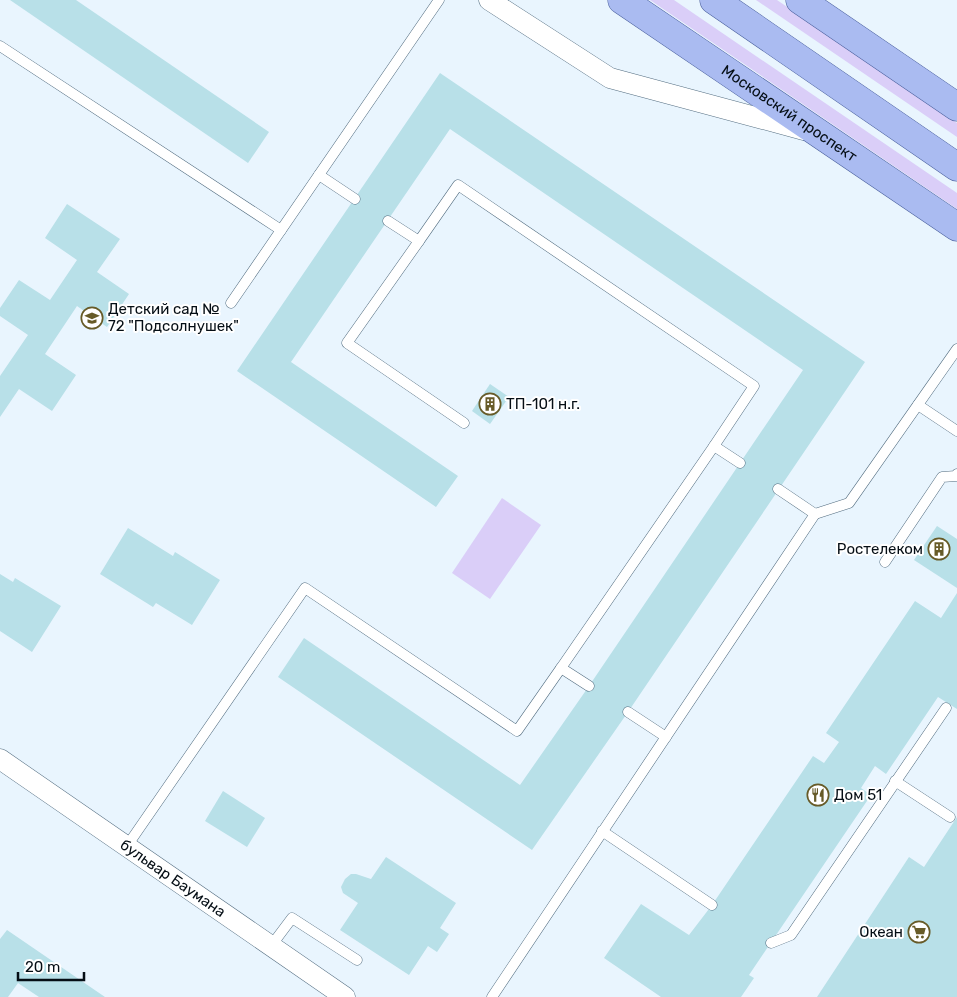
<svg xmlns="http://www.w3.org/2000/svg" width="957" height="997" font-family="Rubik,sans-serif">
	<rect width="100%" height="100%" fill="#e9f5fe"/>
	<!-- green -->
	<g fill="#dacef8">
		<path d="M 650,0 L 674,0 L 957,193 L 957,209 Z"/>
		<path d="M 756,0 L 777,0 L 957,123 L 957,137 Z"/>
		<path d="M 502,498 L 541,525 L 490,599 L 452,573 Z"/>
	</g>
	<!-- building -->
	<g fill="#b8e0e8">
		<path d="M 10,0 L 76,0 L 269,132 L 248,163 Z"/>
		<path d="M 440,73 L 865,362 L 628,712 L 532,850 L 278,677 L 304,638 L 520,785 L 589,686 L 803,370 L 450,129 L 291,362 L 458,476 L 436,507 L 237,371 Z"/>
		<path d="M 67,204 L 120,239 L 97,272 L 129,294 L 107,327 L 77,306 L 45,354 L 76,375 L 52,411 L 19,389 L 0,417 L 0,376 L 28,335 L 0,316 L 0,308 L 19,280 L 50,300 L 77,260 L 45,238 Z"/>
		<path d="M 490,384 L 509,397 L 490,424 L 472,411 Z"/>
		<path d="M 937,526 L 957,539 L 957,588 L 914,560 Z"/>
		<path d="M 128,528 L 173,556 L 175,552 L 220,580 L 192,625 L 156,603 L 153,607 L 100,574 Z"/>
		<path d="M 0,574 L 13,582 L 15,578 L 61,606 L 32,652 L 0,631 Z"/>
		<path d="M 957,593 L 957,709 L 938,697 L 886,774 L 875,766 L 861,788 L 871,795 L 749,975 L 754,978 L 741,997 L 661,997 L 604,958 L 641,904 L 689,935 L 712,905 L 813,756 L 824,763 L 839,742 L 826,733 L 915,601 L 941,618 Z"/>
		<path d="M 223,791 L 265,818 L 247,847 L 205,821 Z"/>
		<path d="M 957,817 L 957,997 L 817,997 L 909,857 L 924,867 Z"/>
		<path d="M 386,857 L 456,903 L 440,928 L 449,934 L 437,952 L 428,946 L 409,975 L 340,930 L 358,903 L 343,893 L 341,887 L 345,879 L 351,874 L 356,874 L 371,879 Z"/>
		<path d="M 7,930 L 105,997 L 39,997 L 18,983 L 8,997 L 0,997 L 0,939 Z"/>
	</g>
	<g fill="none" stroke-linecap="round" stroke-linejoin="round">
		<!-- service casing -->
		<g stroke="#536d80" stroke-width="11">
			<g id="service">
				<path d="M 0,46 L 281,230"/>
				<path d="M 319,175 L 355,199"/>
				<path d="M 388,221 L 419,241 L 458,185 L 754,386 L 714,446 L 740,463"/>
				<path d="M 419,241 L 347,343 L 464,423"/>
				<path d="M 231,303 L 439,0"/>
				<path d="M 918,405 L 957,431"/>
				<path d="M 778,489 L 815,514"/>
				<path d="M 885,562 L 942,477 L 956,476 L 957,474"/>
				<path d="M 589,686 L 561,668 L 714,446"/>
				<path d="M 628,712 L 666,737"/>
				<path d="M 895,781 L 950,817"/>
				<path d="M 602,831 L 712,905"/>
				<path d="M 127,846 L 305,588 L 517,731 L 561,668"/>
				<path d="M 771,943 L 791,935 L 946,708"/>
				<path d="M 271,946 L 292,918 L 357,960"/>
				<path d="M 492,997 L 815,514 L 849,503 L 957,349"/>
			</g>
		</g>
		<!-- minor casing -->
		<g stroke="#536d80" stroke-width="21">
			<g id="minor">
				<path d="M 489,0 L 610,78 L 804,130"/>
				<path id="s1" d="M 0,759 L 345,997"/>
			</g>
		</g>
		<!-- primary casing -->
		<g stroke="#4c619e" stroke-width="29">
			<g id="primary">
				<path id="s2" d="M 622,0 L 957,227"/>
				<path d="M 714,0 L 957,167"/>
				<path d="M 800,0 L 957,107"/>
			</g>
		</g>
		<!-- service -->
		<use href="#service" stroke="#fff" stroke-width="10"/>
		<!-- minor -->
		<use href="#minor" stroke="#fff" stroke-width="20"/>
		<!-- primary -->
		<use href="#primary" stroke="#aabbf1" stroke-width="28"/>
	</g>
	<!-- icons -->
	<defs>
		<g id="school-ring" transform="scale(1.125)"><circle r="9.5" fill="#fff" stroke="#675b28" stroke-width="1.5"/><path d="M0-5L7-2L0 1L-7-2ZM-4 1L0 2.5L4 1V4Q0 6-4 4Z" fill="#675b28"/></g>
		<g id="building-ring" transform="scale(1.125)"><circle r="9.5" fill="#fff" stroke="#675b28" stroke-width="1.5"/><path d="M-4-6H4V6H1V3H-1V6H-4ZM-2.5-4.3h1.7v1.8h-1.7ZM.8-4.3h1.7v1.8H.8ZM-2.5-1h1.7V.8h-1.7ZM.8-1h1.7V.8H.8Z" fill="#675b28"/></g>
		<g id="restaurant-ring" transform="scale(1.125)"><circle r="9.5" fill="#fff" stroke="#675b28" stroke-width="1.5"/><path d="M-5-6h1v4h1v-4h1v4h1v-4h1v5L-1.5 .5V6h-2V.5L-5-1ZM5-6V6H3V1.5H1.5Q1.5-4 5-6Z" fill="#675b28"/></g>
		<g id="supermarket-ring" transform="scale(1.125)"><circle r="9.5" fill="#fff" stroke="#675b28" stroke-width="1.5"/><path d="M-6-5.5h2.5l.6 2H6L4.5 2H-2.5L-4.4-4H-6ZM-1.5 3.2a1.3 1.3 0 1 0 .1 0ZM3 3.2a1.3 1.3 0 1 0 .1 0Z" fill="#675b28"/></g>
	</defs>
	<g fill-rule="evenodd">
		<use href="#school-ring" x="92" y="318"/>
		<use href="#building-ring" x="490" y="404"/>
		<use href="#building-ring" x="939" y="549"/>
		<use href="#restaurant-ring" x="818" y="795"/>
		<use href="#supermarket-ring" x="919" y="932"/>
	</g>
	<g text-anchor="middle" stroke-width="4" stroke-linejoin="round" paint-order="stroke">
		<!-- street labels -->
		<g font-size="15" fill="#050e15" stroke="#fff">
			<text dy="5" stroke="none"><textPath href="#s2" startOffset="202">Московский проспект</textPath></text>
			<text dy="5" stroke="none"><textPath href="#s1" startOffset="210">бульвар Баумана</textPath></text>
		</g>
		<!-- poi labels -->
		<g font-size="15" fill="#050e15" stroke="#fff" text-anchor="start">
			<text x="108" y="314">Детский сад №<tspan x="108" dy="17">72 "Подсолнушек"</tspan></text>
			<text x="506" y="409">ТП-101 н.г.</text>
			<text x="923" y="554" text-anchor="end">Ростелеком</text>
			<text x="834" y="800">Дом 51</text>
			<text x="903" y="937" text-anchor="end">Океан</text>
		</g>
	</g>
	<!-- scale -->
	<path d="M18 972v8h66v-8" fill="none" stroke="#050e15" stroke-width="2.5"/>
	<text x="25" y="972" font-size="15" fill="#050e15" stroke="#ffffff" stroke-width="4" paint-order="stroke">20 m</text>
</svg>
